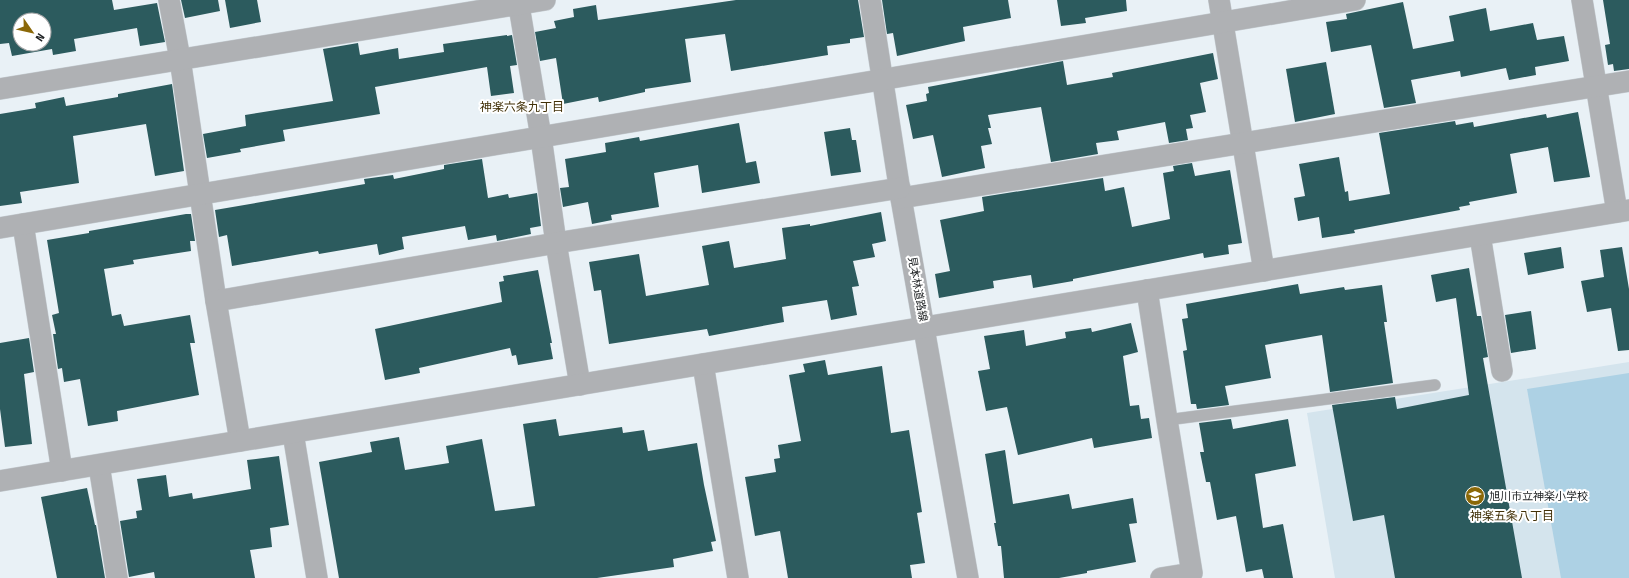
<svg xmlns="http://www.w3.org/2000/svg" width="1629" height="578" font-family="'Fira Sans Condensed','Noto Sans JP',sans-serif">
	<rect width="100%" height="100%" fill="#e9f1f6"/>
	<!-- built -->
	<path fill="#d4e4ed" d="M 1629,362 L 1629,578 L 1335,578 L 1307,413 Z"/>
	<!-- green -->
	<path fill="#add1e4" d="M 1629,373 L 1629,578 L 1561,578 L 1527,389 Z"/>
	<!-- building -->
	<g fill="#2c5b5e" fill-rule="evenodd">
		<path d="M 0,0 L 112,0 L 114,10 L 157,3 L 165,42 L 140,46 L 137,28 L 74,39 L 76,51 L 53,55 L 52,49 L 12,56 L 9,43 L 0,44 ZM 20,20 L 44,20 L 44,44 L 20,44 Z"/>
		<path d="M 181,0 L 218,0 L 220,11 L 185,18 Z"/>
		<path d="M 225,0 L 257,0 L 261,22 L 230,28 Z"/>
		<path d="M 736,0 L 858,0 L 864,37 L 850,39 L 850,43 L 827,46 L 828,55 L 731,71 L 725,34 L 685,39 L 691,82 L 645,89 L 645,92 L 599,102 L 598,97 L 563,104 L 556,58 L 540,61 L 535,32 L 556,28 L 554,21 L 574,17 L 573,9 L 596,5 L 598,20 Z"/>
		<path d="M 882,0 L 1008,0 L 1011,18 L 963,27 L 965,41 L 897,56 L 893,33 L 887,34 Z"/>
		<path d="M 1057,0 L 1126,0 L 1127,11 L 1085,18 L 1086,23 L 1061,26 Z"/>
		<path d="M 1603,0 L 1629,0 L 1629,69 L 1614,71 L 1613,64 L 1608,65 L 1605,45 L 1610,44 Z"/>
		<path d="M 1403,2 L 1413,49 L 1454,41 L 1449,16 L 1486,8 L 1490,31 L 1533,23 L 1537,40 L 1564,36 L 1569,61 L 1535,67 L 1536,75 L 1509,80 L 1506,68 L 1461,77 L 1460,71 L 1411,80 L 1416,103 L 1384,108 L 1371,45 L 1331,52 L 1326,22 L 1347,19 L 1346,14 Z"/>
		<path d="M 507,35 L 507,36 L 512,35 L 517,65 L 510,66 L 514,93 L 491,96 L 487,67 L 375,87 L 380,114 L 283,130 L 285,141 L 240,149 L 241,152 L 207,158 L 203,134 L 246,126 L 245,115 L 333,101 L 323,49 L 358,43 L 360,55 L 398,48 L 399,59 L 444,52 L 443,44 Z"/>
		<path d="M 1213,53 L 1218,79 L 1200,83 L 1206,112 L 1190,115 L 1193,128 L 1186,129 L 1188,140 L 1169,143 L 1165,122 L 1117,131 L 1119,140 L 1096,143 L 1098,154 L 1051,162 L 1041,107 L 988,115 L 991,128 L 988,128 L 992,144 L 981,146 L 985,168 L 942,177 L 933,135 L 913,139 L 906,105 L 927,101 L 926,94 L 929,93 L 928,87 L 1063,61 L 1067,85 L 1113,77 L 1112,73 Z"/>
		<path d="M 1326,62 L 1335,114 L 1295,122 L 1286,69 Z"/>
		<path d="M 172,84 L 184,171 L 155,176 L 146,124 L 73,136 L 79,183 L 20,192 L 22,203 L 0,206 L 0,114 L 36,108 L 35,103 L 64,97 L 66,106 L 118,97 L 118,94 Z"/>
		<path d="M 1578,112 L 1590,177 L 1554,182 L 1548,147 L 1510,154 L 1517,193 L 1469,202 L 1470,205 L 1459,207 L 1460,210 L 1354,230 L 1355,233 L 1322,238 L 1319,217 L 1298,221 L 1294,198 L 1305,196 L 1299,164 L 1339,157 L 1345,192 L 1348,191 L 1349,201 L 1390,194 L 1379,133 L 1455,121 L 1456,125 L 1473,122 L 1474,127 L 1546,114 L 1547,118 Z"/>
		<path d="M 739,123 L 746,163 L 756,161 L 760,183 L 702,193 L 698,165 L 654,173 L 659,207 L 611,215 L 612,220 L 592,224 L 588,202 L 563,207 L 560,188 L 569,187 L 565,159 L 606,152 L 605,143 L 639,137 L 640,141 Z"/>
		<path d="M 850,128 L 852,140 L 856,140 L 861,172 L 831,176 L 824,132 Z"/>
		<path d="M 482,159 L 488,198 L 508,194 L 509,198 L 537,193 L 541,226 L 530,228 L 531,234 L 497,241 L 496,235 L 468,240 L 465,226 L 402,237 L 404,249 L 379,255 L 377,244 L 319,254 L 318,251 L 232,266 L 227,235 L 219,237 L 215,210 L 365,184 L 364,179 L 393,175 L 394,179 L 444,169 L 444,165 Z"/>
		<path d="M 1192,163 L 1195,176 L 1230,170 L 1242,243 L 1228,245 L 1229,254 L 1204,258 L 1203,253 L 1073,279 L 1073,281 L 1033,288 L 1031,275 L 993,281 L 994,288 L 939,298 L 935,274 L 950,271 L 940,220 L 984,211 L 982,197 L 1103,178 L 1105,191 L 1124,187 L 1132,227 L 1170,219 L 1163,173 L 1174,171 L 1173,166 Z"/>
		<path d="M 881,212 L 886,241 L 872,244 L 875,257 L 853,261 L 859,286 L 852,287 L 857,315 L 831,320 L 827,300 L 782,307 L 784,322 L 709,336 L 707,329 L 609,344 L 601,290 L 594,291 L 589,262 L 639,254 L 646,296 L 709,285 L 702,246 L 729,241 L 734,268 L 786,259 L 782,228 L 810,224 L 810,226 Z"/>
		<path d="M 186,214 L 191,214 L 195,241 L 190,241 L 191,251 L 133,260 L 134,264 L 104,269 L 112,316 L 121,314 L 124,326 L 190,315 L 195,343 L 190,343 L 199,395 L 117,411 L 118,421 L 88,426 L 80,379 L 64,382 L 62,368 L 58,369 L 53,334 L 56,334 L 52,315 L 59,313 L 47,240 L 89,233 L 89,231 Z"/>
		<path d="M 1561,247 L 1564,268 L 1528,275 L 1524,253 Z"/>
		<path d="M 1622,247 L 1629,289 L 1629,350 L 1618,351 L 1611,308 L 1587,312 L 1581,281 L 1604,277 L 1600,250 Z"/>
		<path d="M 1469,268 L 1477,316 L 1481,316 L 1488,357 L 1483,358 L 1522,578 L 1395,578 L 1384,515 L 1353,521 L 1332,405 L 1395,397 L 1397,409 L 1469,395 L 1456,298 L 1436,302 L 1431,275 Z"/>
		<path d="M 538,270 L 552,343 L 550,343 L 553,359 L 518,365 L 516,355 L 512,356 L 510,348 L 419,368 L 420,373 L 385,380 L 375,329 L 502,302 L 499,282 L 504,281 L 503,276 Z"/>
		<path d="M 1298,284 L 1300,294 L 1344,287 L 1345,290 L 1382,285 L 1387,322 L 1384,322 L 1393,383 L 1330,392 L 1322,335 L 1265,345 L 1271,378 L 1225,386 L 1229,405 L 1197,409 L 1196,404 L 1191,404 L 1183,351 L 1187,350 L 1182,319 L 1188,318 L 1186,304 Z"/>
		<path d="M 1531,311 L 1536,349 L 1511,353 L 1505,315 Z"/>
		<path d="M 1131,323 L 1138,352 L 1123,356 L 1130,406 L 1139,405 L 1141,419 L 1149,418 L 1152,438 L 1094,448 L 1092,438 L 1018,455 L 1007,407 L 986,411 L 978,371 L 990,369 L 984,336 L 1024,330 L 1026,346 L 1066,338 L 1065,332 L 1091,328 L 1092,332 Z"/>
		<path d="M 29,338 L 34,372 L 24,374 L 32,444 L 5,447 L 0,409 L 0,343 Z"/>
		<path d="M 825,360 L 828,375 L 882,366 L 891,433 L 909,430 L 922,512 L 917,513 L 925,563 L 910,565 L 912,578 L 788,578 L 780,531 L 755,536 L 745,477 L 776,472 L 774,459 L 780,458 L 778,445 L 801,441 L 789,375 L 805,372 L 803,364 Z"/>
		<path d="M 556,419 L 559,436 L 622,427 L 623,433 L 644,430 L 648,451 L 697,443 L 704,485 L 716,541 L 711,542 L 713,551 L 673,559 L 674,567 L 597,578 L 339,578 L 319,462 L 372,452 L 370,442 L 399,437 L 405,470 L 449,463 L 446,446 L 482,439 L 495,511 L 535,506 L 523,424 Z"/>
		<path d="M 1231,419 L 1233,429 L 1288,419 L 1296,466 L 1255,474 L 1263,528 L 1283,524 L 1293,578 L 1264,578 L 1262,569 L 1246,572 L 1236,516 L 1217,520 L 1210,482 L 1206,482 L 1200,452 L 1204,452 L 1199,423 Z"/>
		<path d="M 1005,450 L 1013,504 L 1069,494 L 1072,509 L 1133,498 L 1137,523 L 1129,524 L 1136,562 L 1087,571 L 1087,573 L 1059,578 L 1004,578 L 1001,546 L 998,546 L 994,523 L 996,523 L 985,454 Z"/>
		<path d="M 279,456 L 289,525 L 270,528 L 272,547 L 250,550 L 255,578 L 155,578 L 154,572 L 129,577 L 120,521 L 137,518 L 136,511 L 142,510 L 137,479 L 166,475 L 169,497 L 192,493 L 193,499 L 251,489 L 247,460 Z"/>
		<path d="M 87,488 L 95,525 L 96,525 L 105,578 L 57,578 L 41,497 Z"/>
	</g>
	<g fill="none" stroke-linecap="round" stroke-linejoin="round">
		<!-- lane casing -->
		<g stroke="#c4cbd0" stroke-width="12">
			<path id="lane" d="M 1167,420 L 1435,385"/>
		</g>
		<!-- street casing -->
		<g stroke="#c4cbd0" stroke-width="22">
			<g id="street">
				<path d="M 169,0 L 180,59 L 216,301 L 240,441"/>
				<path d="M 518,0 L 541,137 L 556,243 L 580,385"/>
				<path d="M 870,0 L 901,198 L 968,578"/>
				<path d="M 1219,0 L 1264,271"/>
				<path d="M 1582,0 L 1617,212"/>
				<path d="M 0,89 L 545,0"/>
				<path d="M 901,198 L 1629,81"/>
				<path d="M 23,224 L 62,471"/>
				<path d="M 0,228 L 1355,0"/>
				<path d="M 1480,235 L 1502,371"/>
				<path d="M 1147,290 L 1167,420 L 1192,573 L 1161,578"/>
				<path d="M 216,301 L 556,243 L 900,188"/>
				<path d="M 703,364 L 738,578"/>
				<path d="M 293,433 L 317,578"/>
				<path d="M 99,465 L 117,578"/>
				<path d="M 0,481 L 1629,210"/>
			</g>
		</g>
		<!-- lane -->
		<use href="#lane" stroke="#afb1b4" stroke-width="11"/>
		<!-- street -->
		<use href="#street" stroke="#afb1b4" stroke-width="21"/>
	</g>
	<!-- icons -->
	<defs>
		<g id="school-disc" transform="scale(1)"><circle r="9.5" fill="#8b6808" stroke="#fff"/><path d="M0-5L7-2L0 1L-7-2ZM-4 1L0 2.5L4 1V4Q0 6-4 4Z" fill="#fff"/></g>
	</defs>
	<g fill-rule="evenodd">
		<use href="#school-disc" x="1475" y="496"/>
	</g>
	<g text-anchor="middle" stroke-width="4" stroke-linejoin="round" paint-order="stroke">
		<!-- street labels -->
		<g font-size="11" fill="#1d2022" stroke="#fff">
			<text transform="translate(918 289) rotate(80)" y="4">見本林道路線</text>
		</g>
		<!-- poi labels -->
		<g font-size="11" fill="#1d2022" stroke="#fff" text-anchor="start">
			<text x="1489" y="500">旭川市立神楽小学校</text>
		</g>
		<!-- neighbourhood labels -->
		<g font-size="12" fill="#423108" stroke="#fff">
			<text x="522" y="111">神楽六条九丁目</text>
			<text x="1512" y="520">神楽五条八丁目</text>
		</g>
	</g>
	<!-- north arrow -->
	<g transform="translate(32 32) rotate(124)"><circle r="19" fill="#ffffff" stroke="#a5a6a7"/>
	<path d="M0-3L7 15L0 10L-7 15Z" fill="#8b6808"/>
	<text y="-6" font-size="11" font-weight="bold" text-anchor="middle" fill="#1d2022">N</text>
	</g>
</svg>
